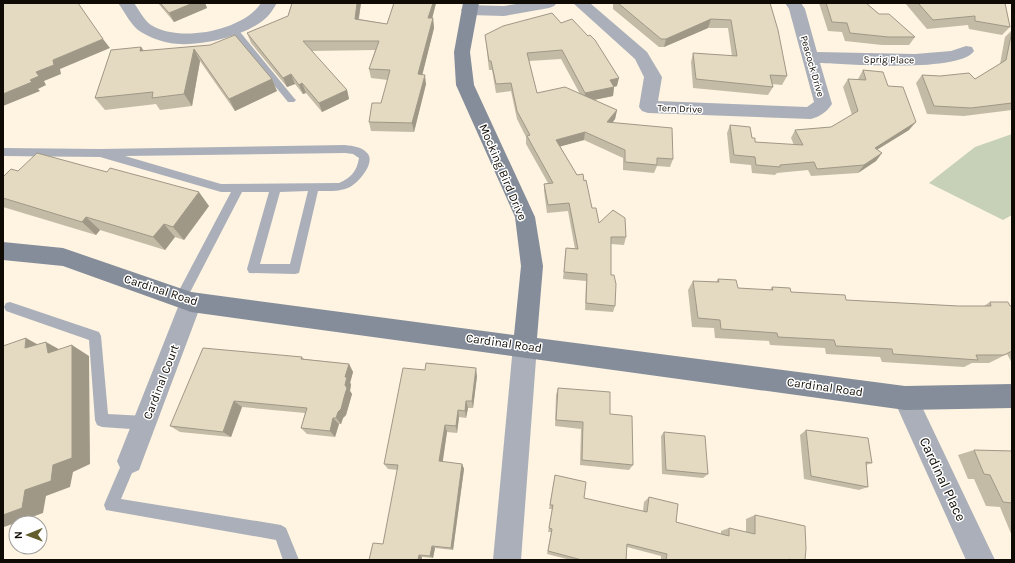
<svg xmlns="http://www.w3.org/2000/svg" width="1015" height="563" font-family="Karla,sans-serif">
	<rect width="100%" height="100%" fill="#fef4e1"/>
	<!-- green -->
	<path fill="#c7d1b8" d="M 1012,134 L 1012,215 L 1003,220 L 929,183 L 975,147 Z"/>
	<g fill="none" stroke-linecap="round" stroke-linejoin="round">
		<!-- lane -->
		<g fill="#aaafb9" fill-rule="evenodd">
			<path d="M 233,26 L 236,27 L 294,98 L 296,100 L 294,102 L 288,102 L 230,31 L 230,27 Z"/>
			<path d="M 345,145 C 353,146 363,147 368,154 C 375,164 358,183 350,187 C 339,192 329,191 318,191 L 299,273 L 295,274 L 249,273 L 247,269 L 269,192 L 242,192 L 185,302 L 181,303 L 177,302 L 175,298 L 231,192 L 221,192 L 100,157 L 3,156 L 3,148 L 100,149 ZM 345,153 L 353,154 L 359,158 C 357,171 351,178 339,183 L 221,184 L 125,156 ZM 308,191 L 290,264 L 260,264 L 280,192 Z"/>
			<path d="M 10,302 L 99,332 L 101,336 L 108,414 L 145,416 L 150,418 L 152,423 L 150,428 L 145,430 L 102,427 L 97,425 L 95,420 L 89,340 L 6,311 L 4,307 L 6,303 Z"/>
			<path d="M 130,454 L 135,456 L 137,461 L 121,499 L 281,525 L 286,528 L 299,560 L 283,560 L 276,540 L 106,510 L 104,505 L 106,500 L 125,456 Z"/>
		</g>
		<!-- street -->
		<g fill="#aaafb9" fill-rule="evenodd">
			<path d="M 118,3 L 134,3 C 139,10 144,20 151,25 C 179,43 243,31 261,3 L 277,3 C 274,7 272,12 268,16 C 249,36 197,48 170,43 C 160,41 149,37 141,32 C 131,26 125,12 118,3 Z"/>
			<path d="M 523,3 L 557,3 L 554,6 L 549,8 L 504,16 L 469,15 L 463,13 L 461,10 L 463,7 L 469,5 L 504,6 Z"/>
			<path d="M 573,3 L 590,3 L 647,52 L 662,77 L 658,101 L 807,107 L 814,102 L 789,9 L 785,3 L 801,3 L 805,9 L 817,52 L 915,54 L 951,51 L 966,46 L 972,47 L 974,51 C 960,73 847,64 820,63 L 832,104 C 827,112 819,117 811,119 L 648,113 L 642,111 L 639,107 L 644,77 L 635,59 Z"/>
			<path d="M 191,292 L 199,295 L 202,302 L 139,470 L 130,474 L 121,470 L 117,461 L 180,302 L 183,295 Z"/>
			<path d="M 525,335 L 533,338 L 537,346 L 521,560 L 493,560 L 513,346 L 517,338 Z"/>
			<path d="M 905,386 L 914,390 L 995,560 L 966,560 L 893,398 L 896,390 Z"/>
		</g>
		<!-- secondary -->
		<path fill="#858d9b" fill-rule="evenodd" d="M 463,3 L 479,3 L 470,52 L 474,85 L 535,217 L 543,266 L 537,338 L 905,386 L 1012,384 L 1012,408 L 905,410 L 191,312 L 63,266 L 3,260 L 3,242 L 63,248 L 191,292 L 514,335 L 521,266 L 515,217 L 456,85 L 454,52 Z"/>
	</g>
	<!-- wall -->
	<g fill="#c4bba6" fill-rule="evenodd">
		<path d="M 158,3 L 205,3 L 207,8 L 174,22 Z"/>
		<path d="M 292,3 L 361,3 L 359,19 L 387,24 L 394,3 L 436,3 L 432,18 L 433,18 L 434,28 L 422,75 L 426,84 L 414,132 L 371,131 L 369,122 L 381,103 L 388,80 L 371,78 L 369,69 L 375,50 L 311,51 L 347,90 L 349,99 L 322,112 L 306,93 L 303,94 L 295,84 L 287,87 L 251,43 L 247,33 L 288,16 Z"/>
		<path d="M 613,3 L 770,3 L 787,76 L 782,85 L 772,84 L 773,87 L 768,95 L 693,88 L 691,62 L 693,53 L 732,56 L 728,28 L 708,28 L 664,47 L 659,47 L 613,9 Z"/>
		<path d="M 819,3 L 866,3 L 879,14 L 915,37 L 909,45 L 882,45 L 845,41 L 842,32 L 828,31 Z"/>
		<path d="M 905,3 L 1005,3 L 1010,27 L 1002,35 L 969,29 L 968,25 L 927,29 Z"/>
		<path d="M 552,13 L 617,86 L 614,87 L 613,96 L 593,100 L 617,110 L 615,119 L 612,123 L 673,159 L 670,167 L 657,166 L 654,173 L 623,170 L 623,158 L 584,140 L 560,146 L 577,175 L 584,181 L 592,208 L 599,223 L 626,237 L 624,245 L 611,244 L 611,275 L 615,306 L 613,312 L 585,310 L 586,281 L 563,279 L 565,255 L 566,248 L 575,249 L 568,211 L 547,213 L 544,191 L 544,184 L 548,183 L 526,144 L 526,137 L 517,119 L 511,91 L 496,93 L 492,70 L 489,70 L 486,43 L 485,35 ZM 561,59 L 580,94 L 537,93 L 529,61 Z"/>
		<path d="M 1012,30 L 1012,110 L 964,116 L 927,114 L 916,83 L 922,75 L 975,79 L 1000,64 L 1005,37 Z"/>
		<path d="M 210,45 L 277,91 L 235,111 L 200,61 L 192,106 L 160,110 L 156,104 L 105,110 L 95,98 L 141,47 L 144,51 Z"/>
		<path d="M 863,70 L 888,86 L 909,130 L 877,150 L 882,153 L 876,161 L 858,173 L 811,176 L 808,170 L 777,173 L 775,175 L 752,173 L 751,165 L 730,163 L 727,133 L 730,125 L 752,138 L 755,142 L 794,145 L 791,138 L 795,130 L 831,127 L 852,115 L 843,87 L 848,79 L 858,79 Z"/>
		<path d="M 18,171 L 209,206 L 184,240 L 175,237 L 165,250 L 100,230 L 96,235 L 3,207 L 3,177 Z"/>
		<path d="M 718,279 L 738,288 L 770,290 L 772,287 L 791,292 L 846,300 L 958,306 L 984,306 L 990,302 L 1012,306 L 1012,363 L 1007,354 L 989,363 L 972,363 L 964,367 L 882,362 L 880,357 L 826,354 L 825,348 L 770,345 L 769,341 L 715,338 L 714,328 L 692,327 L 688,290 L 693,281 L 716,282 Z"/>
		<path d="M 302,357 L 304,359 L 349,364 L 353,372 L 350,383 L 351,384 L 350,391 L 352,394 L 346,415 L 343,418 L 341,424 L 339,424 L 335,437 L 307,434 L 301,428 L 305,413 L 242,407 L 231,437 L 180,432 L 170,426 Z"/>
		<path d="M 477,376 L 473,408 L 468,408 L 466,418 L 459,417 L 457,433 L 447,432 L 442,462 L 462,464 L 464,469 L 453,550 L 435,548 L 433,558 L 422,557 L 422,560 L 369,560 L 383,544 L 398,470 L 388,469 L 384,464 Z"/>
		<path d="M 558,388 L 610,414 L 633,465 L 629,470 L 580,465 L 581,429 L 555,426 L 556,395 Z"/>
		<path d="M 806,430 L 872,463 L 866,465 L 868,487 L 859,490 L 804,479 L 800,435 Z"/>
		<path d="M 664,432 L 708,474 L 703,478 L 662,474 L 661,436 Z"/>
		<path d="M 974,450 L 1012,451 L 1012,536 L 1000,507 L 986,506 L 974,479 L 968,479 L 958,455 Z"/>
		<path d="M 555,475 L 584,498 L 643,511 L 644,502 L 649,497 L 676,522 L 721,534 L 721,531 L 729,528 L 746,532 L 746,519 L 755,515 L 805,560 L 661,560 L 661,556 L 627,547 L 626,560 L 571,560 L 547,554 L 551,532 L 548,532 L 552,509 L 549,509 L 554,480 Z"/>
	</g>
	<!-- shaded-wall -->
	<g fill="#a09887">
		<path d="M 193,3 L 205,3 L 207,8 L 174,22 L 169,13 Z"/>
		<path d="M 357,3 L 361,3 L 357,28 L 355,19 Z"/>
		<path d="M 433,3 L 436,3 L 430,27 L 428,18 Z"/>
		<path d="M 433,18 L 434,28 L 420,84 L 418,74 Z"/>
		<path d="M 711,19 L 708,28 L 664,47 L 666,39 Z"/>
		<path d="M 103,39 L 110,48 L 60,69 L 61,74 L 44,81 L 46,85 L 38,89 L 40,91 L 3,106 L 3,94 L 30,80 L 36,72 L 53,60 Z"/>
		<path d="M 141,47 L 149,59 L 140,51 Z"/>
		<path d="M 194,49 L 200,61 L 192,106 L 184,94 Z"/>
		<path d="M 291,74 L 295,84 L 287,87 L 283,78 Z"/>
		<path d="M 425,75 L 426,84 L 414,132 L 412,123 Z"/>
		<path d="M 619,78 L 617,86 L 609,88 L 614,87 L 613,96 L 584,102 L 585,93 L 610,80 Z"/>
		<path d="M 272,79 L 277,91 L 235,111 L 229,99 Z"/>
		<path d="M 302,83 L 306,93 L 303,94 L 299,85 Z"/>
		<path d="M 347,90 L 349,99 L 322,112 L 319,103 Z"/>
		<path d="M 617,110 L 615,119 L 606,131 L 607,122 Z"/>
		<path d="M 916,122 L 909,130 L 868,155 L 875,148 Z"/>
		<path d="M 585,132 L 584,140 L 555,148 L 556,140 Z"/>
		<path d="M 882,153 L 876,161 L 858,173 L 864,165 Z"/>
		<path d="M 199,192 L 209,206 L 184,240 L 173,227 Z"/>
		<path d="M 86,217 L 100,230 L 96,235 L 82,222 Z"/>
		<path d="M 164,224 L 175,237 L 165,250 L 153,237 Z"/>
		<path d="M 26,338 L 44,348 L 25,348 Z"/>
		<path d="M 46,342 L 64,352 L 48,353 Z"/>
		<path d="M 72,345 L 89,356 L 90,464 L 73,472 L 70,487 L 46,496 L 43,513 L 4,527 L 3,527 L 3,515 L 25,490 Z"/>
		<path d="M 349,364 L 353,372 L 350,383 L 351,384 L 350,391 L 352,394 L 346,415 L 343,418 L 341,424 L 336,418 L 345,385 L 345,377 Z"/>
		<path d="M 476,368 L 477,376 L 473,408 L 472,401 Z"/>
		<path d="M 234,401 L 242,407 L 231,437 L 223,432 Z"/>
		<path d="M 466,401 L 468,408 L 466,418 L 465,411 Z"/>
		<path d="M 458,410 L 459,417 L 457,433 L 456,426 Z"/>
		<path d="M 333,418 L 339,424 L 335,437 L 330,431 Z"/>
		<path d="M 445,425 L 447,432 L 442,467 L 439,461 Z"/>
		<path d="M 462,464 L 464,469 L 453,550 L 451,548 Z"/>
		<path d="M 432,546 L 435,548 L 433,558 L 430,556 Z"/>
		<path d="M 419,555 L 422,557 L 422,560 L 418,560 Z"/>
	</g>
	<!-- building -->
	<g fill="#e4d9c1" stroke="#a09887">
		<path d="M 3,3 L 78,3 L 103,39 L 53,60 L 54,65 L 36,72 L 39,76 L 30,80 L 32,82 L 3,94 Z"/>
		<path d="M 160,3 L 193,3 L 169,13 Z"/>
		<path d="M 292,3 L 357,3 L 355,19 L 387,24 L 394,3 L 433,3 L 428,18 L 433,18 L 418,74 L 425,75 L 412,123 L 369,122 L 372,103 L 381,103 L 390,70 L 369,69 L 379,41 L 303,41 L 347,90 L 319,103 L 302,83 L 299,85 L 291,74 L 283,78 L 247,33 L 288,16 Z"/>
		<path d="M 618,3 L 770,3 L 778,30 L 787,76 L 770,75 L 773,87 L 696,79 L 693,53 L 737,56 L 731,20 L 711,19 L 666,39 L 661,39 Z"/>
		<path d="M 826,3 L 866,3 L 879,14 L 889,14 L 915,37 L 888,37 L 850,33 L 847,23 L 832,22 Z"/>
		<path d="M 918,3 L 1005,3 L 1010,27 L 975,21 L 975,16 L 933,20 Z"/>
		<path d="M 552,13 L 561,23 L 572,19 L 588,36 L 590,35 L 595,40 L 619,78 L 610,80 L 614,87 L 585,93 L 562,50 L 527,53 L 537,93 L 565,87 L 617,110 L 607,122 L 672,128 L 673,159 L 657,158 L 657,165 L 625,162 L 625,150 L 585,132 L 556,140 L 577,175 L 583,174 L 584,181 L 586,180 L 592,208 L 596,208 L 599,223 L 613,210 L 625,218 L 626,237 L 611,237 L 611,275 L 614,275 L 616,284 L 615,306 L 586,303 L 587,274 L 564,272 L 566,248 L 578,249 L 569,203 L 548,205 L 544,184 L 553,183 L 527,136 L 530,135 L 517,111 L 511,83 L 496,84 L 491,61 L 489,61 L 485,35 L 503,26 Z"/>
		<path d="M 1012,31 L 1012,103 L 971,108 L 934,106 L 922,75 L 940,76 L 969,73 L 975,79 L 1006,60 Z"/>
		<path d="M 235,35 L 272,79 L 229,99 L 194,49 L 184,94 L 152,98 L 153,92 L 95,98 L 111,50 L 141,47 L 140,51 L 210,45 Z"/>
		<path d="M 863,70 L 883,72 L 888,86 L 903,87 L 916,122 L 875,148 L 882,153 L 864,165 L 817,169 L 814,162 L 780,165 L 780,167 L 756,165 L 755,157 L 734,155 L 730,125 L 750,127 L 752,138 L 755,138 L 755,142 L 803,145 L 795,130 L 831,127 L 858,111 L 848,79 L 866,80 Z"/>
		<path d="M 37,153 L 107,172 L 110,168 L 199,192 L 173,227 L 164,224 L 153,237 L 86,217 L 82,222 L 3,198 L 3,177 L 11,169 L 18,171 Z"/>
		<path d="M 718,279 L 736,280 L 738,288 L 773,290 L 772,287 L 790,288 L 791,292 L 845,295 L 846,300 L 958,306 L 991,306 L 990,302 L 1008,302 L 1010,306 L 1012,306 L 1012,351 L 1004,355 L 976,355 L 978,360 L 893,354 L 892,349 L 836,346 L 834,340 L 778,337 L 777,333 L 721,329 L 720,320 L 698,318 L 693,281 L 719,282 Z"/>
		<path d="M 26,338 L 25,348 L 46,342 L 48,353 L 72,345 L 72,458 L 53,465 L 51,481 L 25,490 L 22,508 L 3,515 L 3,346 Z"/>
		<path d="M 203,348 L 302,357 L 301,359 L 349,364 L 345,377 L 347,377 L 345,385 L 347,388 L 345,394 L 341,409 L 338,412 L 336,418 L 333,418 L 330,431 L 301,428 L 307,408 L 234,401 L 223,432 L 170,426 Z"/>
		<path d="M 426,363 L 476,368 L 472,401 L 466,401 L 465,411 L 458,410 L 456,426 L 445,425 L 439,461 L 462,464 L 451,548 L 432,546 L 430,556 L 419,555 L 418,560 L 369,560 L 373,543 L 383,544 L 398,465 L 384,464 L 403,368 L 425,370 Z"/>
		<path d="M 558,388 L 610,392 L 610,414 L 632,416 L 633,465 L 582,460 L 583,422 L 556,420 Z"/>
		<path d="M 806,430 L 868,438 L 872,463 L 866,462 L 868,487 L 811,476 Z"/>
		<path d="M 664,432 L 705,436 L 708,474 L 666,470 Z"/>
		<path d="M 974,450 L 1012,451 L 1012,503 L 1003,502 L 990,475 L 984,474 Z"/>
		<path d="M 555,475 L 586,482 L 584,498 L 647,512 L 649,497 L 678,504 L 676,522 L 729,536 L 729,528 L 755,534 L 755,515 L 805,526 L 806,549 L 805,560 L 792,560 L 789,559 L 789,560 L 666,560 L 667,554 L 627,544 L 626,560 L 582,560 L 548,551 L 552,529 L 549,528 L 553,505 L 550,505 Z"/>
	</g>
	<g text-anchor="middle" stroke-width="3" stroke-linejoin="round" paint-order="stroke">
		<!-- far-street labels -->
		<g font-size="10" fill="#0f0b04" stroke="#fff">
			<text transform="translate(889 59) rotate(1)" y="4">Sprig Place</text>
			<text transform="translate(813 66) rotate(74)" y="4">Peacock Drive</text>
			<text transform="translate(680 108) rotate(2)" y="4">Tern Drive</text>
		</g>
		<!-- street labels -->
		<g font-size="12" fill="#0f0b04" stroke="#fff">
			<text transform="translate(503 172) rotate(67)" y="4">Mocking Bird Drive</text>
			<text transform="translate(161 290) rotate(18)" y="4">Cardinal Road</text>
			<text transform="translate(504 343) rotate(8)" y="4">Cardinal Road</text>
			<text transform="translate(161 382) rotate(-69)" y="4">Cardinal Court</text>
			<text transform="translate(825 387) rotate(8)" y="4">Cardinal Road</text>
		</g>
		<!-- near-street labels -->
		<g font-size="14" fill="#0f0b04" stroke="#fff">
			<text transform="translate(943 479) rotate(65)" y="5">Cardinal Place</text>
		</g>
	</g>
	<!-- border -->
	<rect width="1015" height="563" fill="none" stroke="#0f0b04" stroke-width="8"/>
	<!-- north arrow -->
	<g transform="translate(28 535) rotate(269)"><circle r="19" fill="#ffffff" stroke="#9f9d9b"/>
	<path d="M0-3L7 15L0 10L-7 15Z" fill="#635f2c"/>
	<text y="-6" font-size="11" font-weight="bold" text-anchor="middle" fill="#0f0b04">N</text>
	</g>
</svg>
